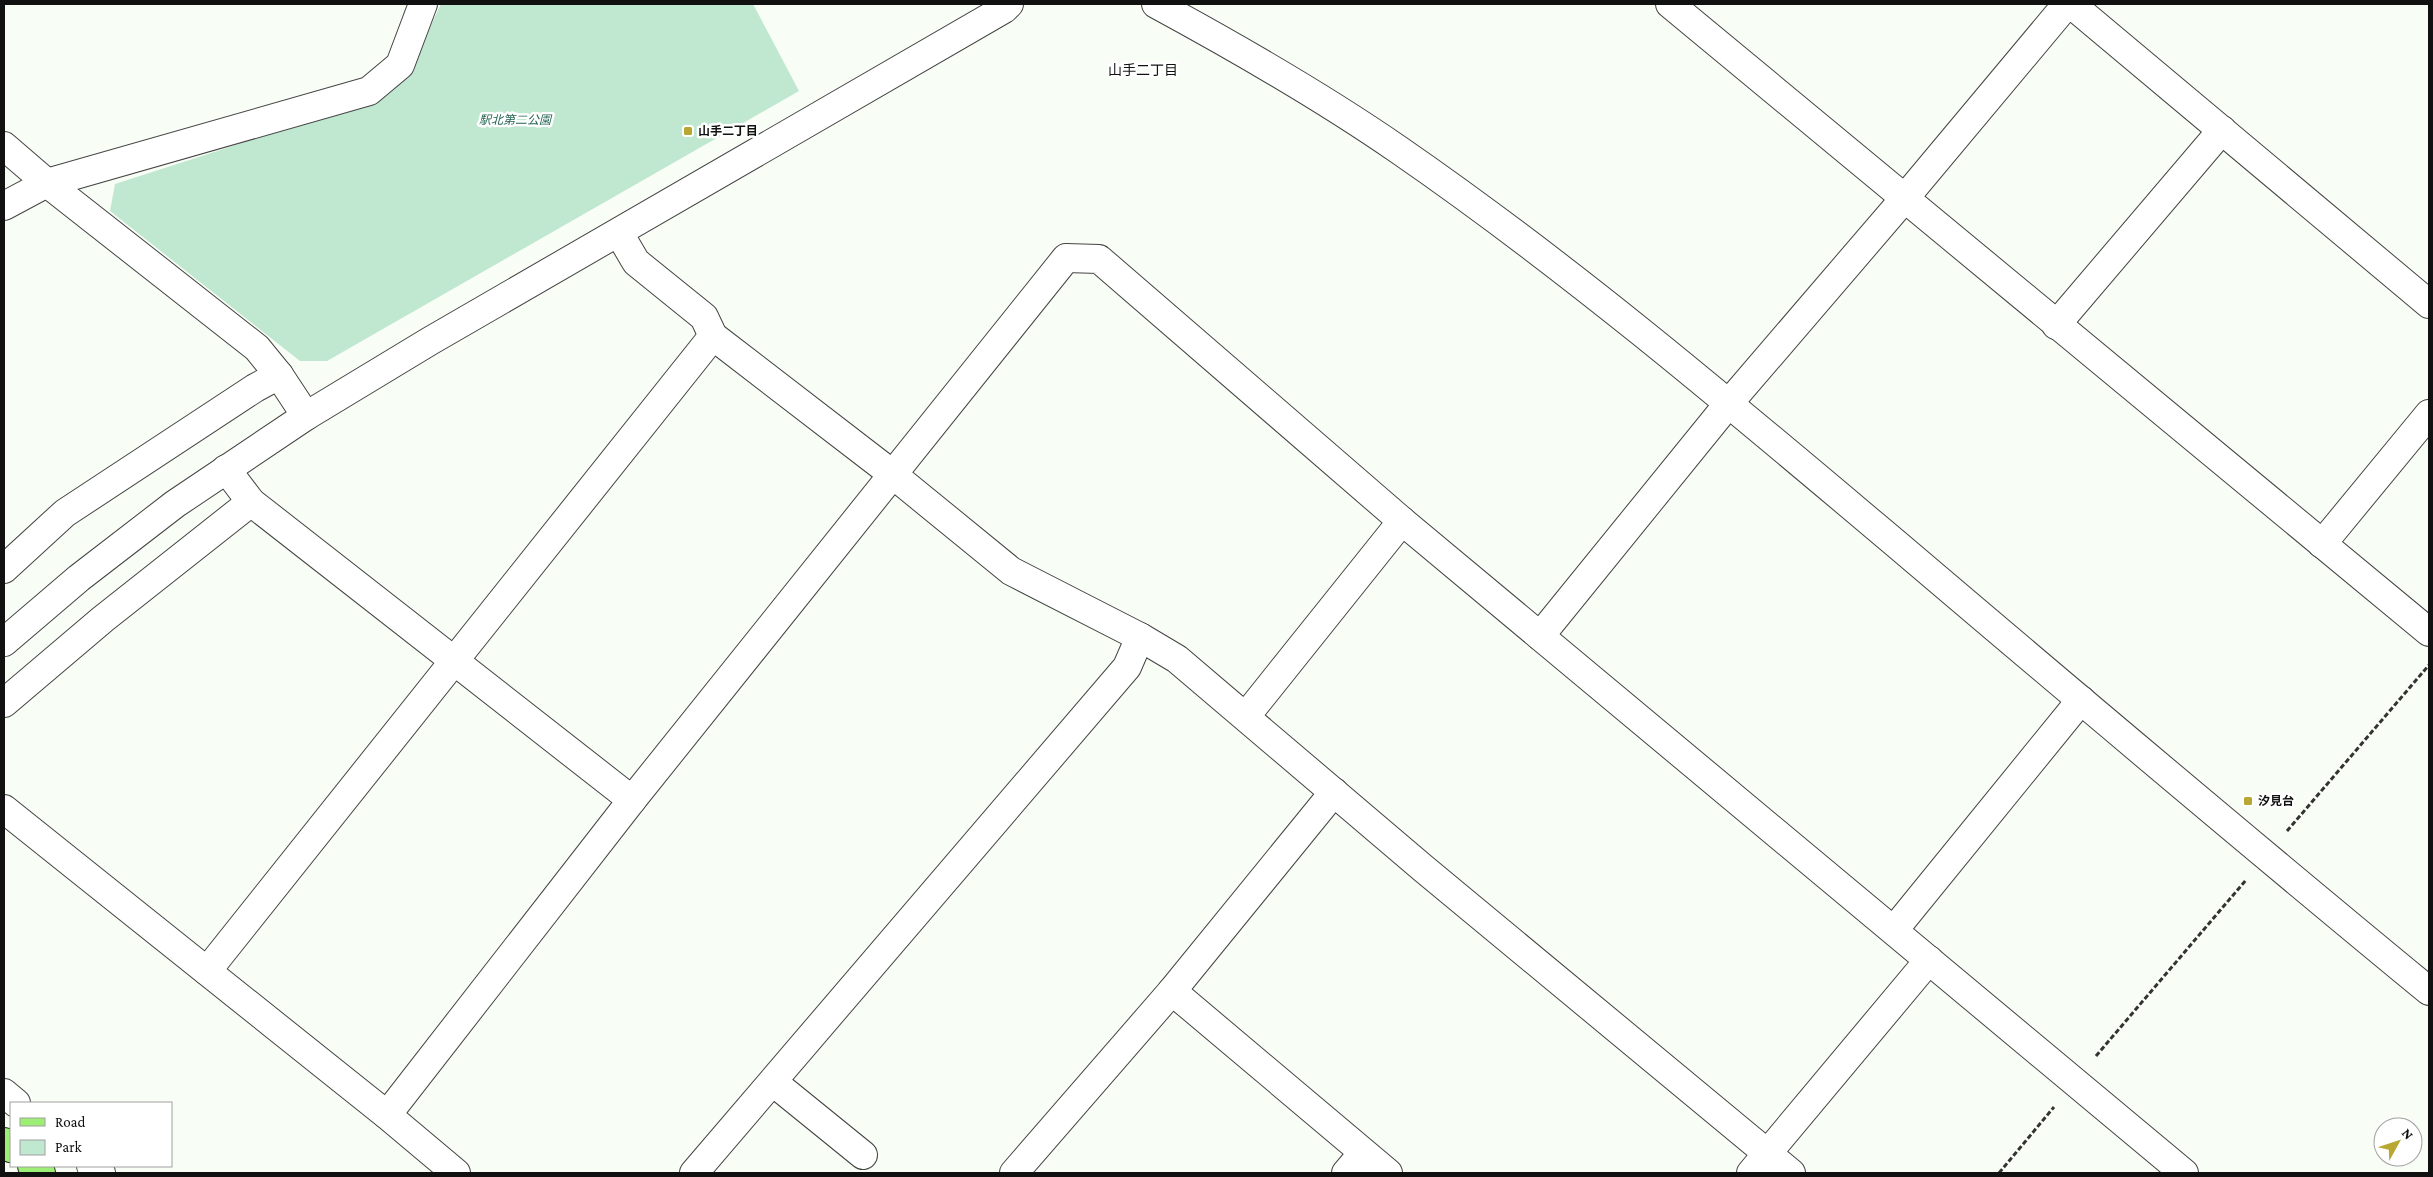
<svg xmlns="http://www.w3.org/2000/svg" width="2433" height="1177" font-family="'Crimson Pro','Noto Sans JP',serif">
	<rect width="100%" height="100%" fill="#f8fef5"/>
	<!-- green -->
	<path fill="#c0e7d0" d="M 441,4 L 753,4 L 799,91 L 327,361 L 300,361 L 110,211 L 115,184 L 369,102 L 410,69 Z"/>
	<g fill="none" stroke-linecap="round" stroke-linejoin="round">
		<!-- minor casing -->
		<g stroke="#444" stroke-width="30">
			<g id="minor">
				<path d="M 1156,4 C 1239,49 1321,96 1399,150 C 1577,273 1742,414 1907,553 C 2080,700 2254,847 2429,991"/>
				<path d="M 1670,4 L 2429,632"/>
				<path d="M 2071,4 L 2429,304"/>
				<path d="M 4,146 L 47,183 L 257,348 L 279,375 L 306,416"/>
				<path d="M 4,206 L 47,183 L 369,91 L 400,65 L 423,4"/>
				<path d="M 619,233 L 636,262 L 704,317 L 713,336 L 891,473 L 1011,571 L 1140,637 L 1177,659 L 1424,869 L 1791,1173"/>
				<path d="M 2056,325 L 2222,130"/>
				<path d="M 226,469 L 251,502 L 632,800"/>
				<path d="M 2322,544 L 2429,414"/>
				<path d="M 4,569 L 65,513 L 255,388 L 279,375"/>
				<path d="M 1540,636 L 1729,403 L 1904,199 L 2067,4"/>
				<path d="M 4,642 L 79,578 L 175,504 L 306,416 L 430,341 L 1004,9 L 1009,4"/>
				<path d="M 4,703 L 103,619 L 251,502"/>
				<path d="M 1246,716 L 1402,521"/>
				<path d="M 4,809 L 387,1115 L 456,1173"/>
				<path d="M 1894,930 L 2081,700"/>
				<path d="M 207,971 L 713,336"/>
				<path d="M 1172,991 L 1388,1173"/>
				<path d="M 773,1082 L 863,1155"/>
				<path d="M 4,1093 L 16,1103"/>
				<path d="M 387,1115 L 632,800 L 1066,258 L 1099,259 L 1402,521 L 2184,1173"/>
				<path d="M 91,1166 L 101,1173"/>
				<path d="M 694,1173 L 1127,667 L 1140,637"/>
				<path d="M 1014,1173 L 1172,991 L 1334,792"/>
				<path d="M 1346,1173 L 1363,1153"/>
				<path d="M 1751,1173 L 1929,960"/>
			</g>
		</g>
		<!-- major casing -->
		<g stroke="#222" stroke-width="30">
			<g id="major">
				<path d="M 4,1142 L 11,1148"/>
				<path d="M 32,1166 L 41,1173"/>
			</g>
		</g>
		<!-- path -->
		<g stroke="#333" stroke-width="3" stroke-dasharray="5 2.5" stroke-linecap="butt">
			<path d="M 2287,831 L 2429,665"/>
			<path d="M 2096,1056 L 2246,880"/>
			<path d="M 1999,1173 L 2054,1107"/>
		</g>
		<!-- minor -->
		<use href="#minor" stroke="#fff" stroke-width="28"/>
		<!-- major -->
		<use href="#major" stroke="#9cee75" stroke-width="28"/>
	</g>
	<!-- markers -->
	<g fill="#b8a732" stroke="#fff" stroke-width="2">
		<rect x="683" y="126" width="10" height="10" rx="2.5"/>
		<rect x="2243" y="796" width="10" height="10" rx="2.5"/>
	</g>
	<g text-anchor="middle" stroke-width="5" stroke-linejoin="round" paint-order="stroke">
		<!-- park labels -->
		<g font-size="12" font-style="italic" fill="#256553" stroke="#fff">
			<text x="515" y="124">駅北第二公園</text>
		</g>
		<!-- poi labels -->
		<g font-size="12" font-weight="bold" fill="#111" stroke="#fff" text-anchor="start">
			<text x="698" y="135">山手二丁目</text>
			<text x="2258" y="805">汐見台</text>
		</g>
		<!-- neighbourhood labels -->
		<g font-size="14" fill="#111" stroke="#fff">
			<text x="1143" y="75">山手二丁目</text>
		</g>
	</g>
	<!-- border -->
	<rect width="2433" height="1177" fill="none" stroke="#111111" stroke-width="10"/>
	<!-- legend -->
	<rect x="10" y="1102" width="162" height="65" fill="#ffffff" stroke="#a0a0a0"/>
	<rect x="20" y="1118" width="25" height="8" fill="#9cee75" stroke="#a0a0a0"/>
	<text x="55" y="1127" font-size="15" fill="#111111">Road</text>
	<rect x="20" y="1140" width="25" height="15" fill="#c0e7d0" stroke="#a0a0a0"/>
	<text x="55" y="1152" font-size="15" fill="#111111">Park</text>
	<!-- north arrow -->
	<g transform="translate(2398 1142) rotate(50)"><circle r="24" fill="#ffffff" stroke="#a0a0a0"/>
	<path d="M0-4L9 19L0 12L-9 19Z" fill="#b8a732"/>
	<text y="-8" font-size="14" font-weight="bold" text-anchor="middle" fill="#111111">N</text>
	</g>
</svg>
